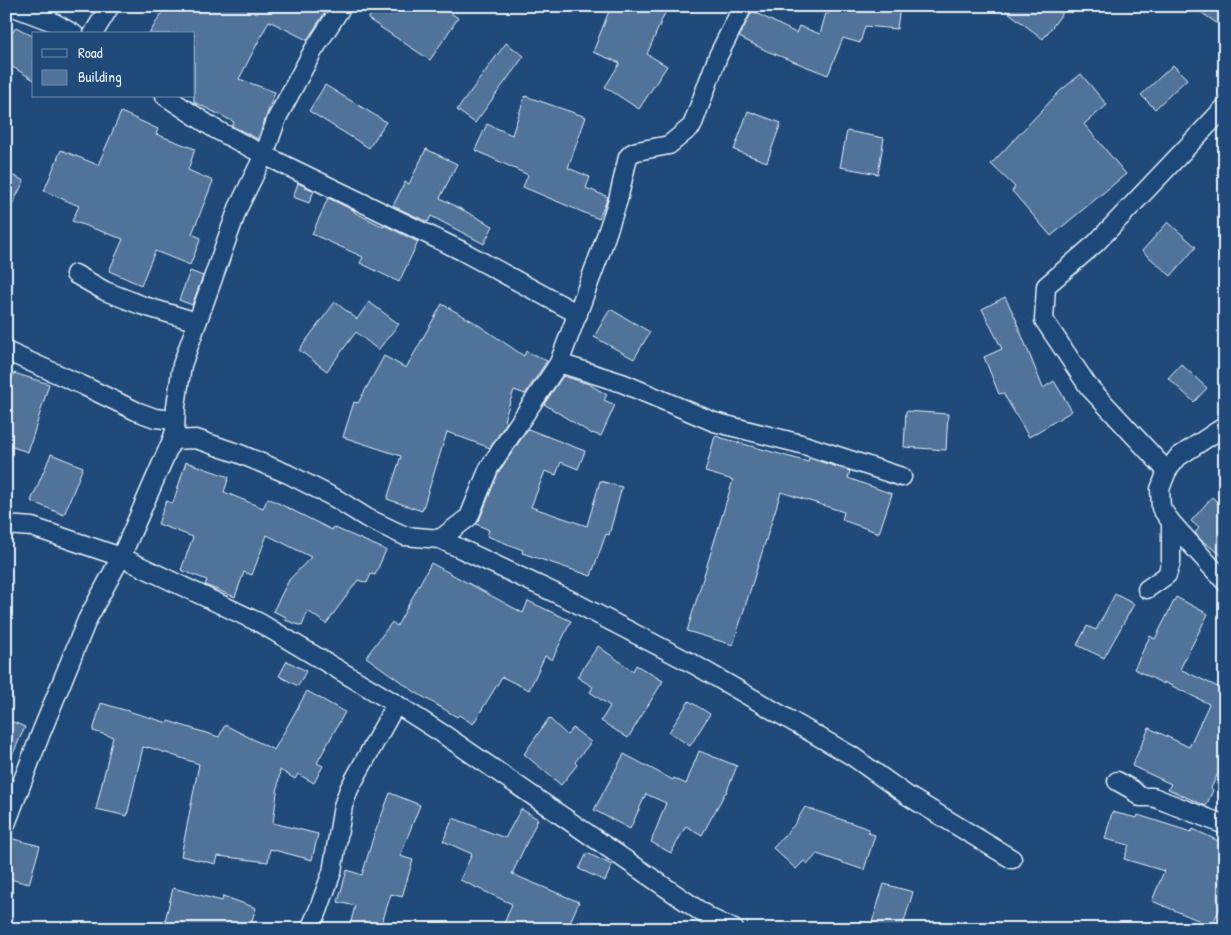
<svg xmlns="http://www.w3.org/2000/svg" width="1231" height="935" font-family="'Patrick Hand',sans-serif">
	<rect width="100%" height="100%" fill="#1f4a7a"/>
	<filter id="ink" filterUnits="userSpaceOnUse"><feTurbulence type="fractalNoise" baseFrequency=".02" numOctaves="2"/><feDisplacementMap in="SourceGraphic" scale="10" xChannelSelector="R" yChannelSelector="G"/><feConvolveMatrix kernelMatrix="1 2 1 2 8 2 1 2 1" color-interpolation-filters="sRGB"/></filter>
	<g filter="url(#ink)">
		<!-- building -->
		<g fill="#517399" stroke="#e8f1f8">
			<path d="M 166,6 L 329,6 L 307,40 L 269,21 L 239,79 L 275,92 L 258,139 L 232,126 L 234,122 L 194,102 L 194,34 L 149,34 Z"/>
			<path d="M 376,6 L 440,6 L 458,18 L 430,60 L 368,19 Z"/>
			<path d="M 611,6 L 615,6 L 626,11 L 628,6 L 668,6 L 647,54 L 667,66 L 639,109 L 605,87 L 620,63 L 593,52 Z"/>
			<path d="M 832,6 L 900,6 L 897,29 L 865,26 L 860,43 L 843,38 L 828,75 L 767,51 L 739,37 L 752,11 L 796,33 L 799,26 L 820,34 L 826,13 L 829,14 Z"/>
			<path d="M 1000,6 L 1068,6 L 1043,39 Z"/>
			<path d="M 1192,6 L 1225,6 L 1225,29 Z"/>
			<path d="M 16,27 L 34,37 L 34,80 L 6,63 L 6,43 Z"/>
			<path d="M 506,43 L 524,56 L 475,123 L 457,110 Z"/>
			<path d="M 1173,65 L 1187,79 L 1155,109 L 1141,95 Z"/>
			<path d="M 1081,74 L 1107,105 L 1084,124 L 1126,174 L 1051,236 L 1012,191 L 1015,187 L 991,164 L 1060,91 Z"/>
			<path d="M 325,85 L 386,122 L 369,148 L 309,111 Z"/>
			<path d="M 525,96 L 586,117 L 568,168 L 590,177 L 586,188 L 608,197 L 599,219 L 523,187 L 528,175 L 475,150 L 487,124 L 512,135 Z"/>
			<path d="M 748,111 L 781,123 L 767,162 L 734,150 Z"/>
			<path d="M 121,112 L 158,129 L 156,134 L 195,149 L 188,170 L 213,181 L 192,234 L 201,238 L 190,265 L 155,251 L 141,285 L 109,271 L 123,239 L 72,221 L 79,206 L 44,191 L 61,150 L 98,165 Z"/>
			<path d="M 847,131 L 884,138 L 878,174 L 840,167 Z"/>
			<path d="M 426,149 L 457,164 L 440,198 L 493,226 L 484,244 L 431,216 L 428,222 L 393,206 L 405,182 L 409,184 Z"/>
			<path d="M 6,172 L 24,181 L 6,217 Z"/>
			<path d="M 298,183 L 314,191 L 309,203 L 293,197 Z"/>
			<path d="M 328,198 L 355,211 L 354,212 L 384,227 L 384,225 L 418,242 L 399,282 L 360,263 L 363,257 L 312,234 Z"/>
			<path d="M 1168,222 L 1196,247 L 1171,276 L 1142,251 Z"/>
			<path d="M 190,271 L 203,276 L 192,305 L 179,300 Z"/>
			<path d="M 1005,297 L 1017,321 L 1016,321 L 1043,388 L 1054,381 L 1072,411 L 1029,437 L 1003,393 L 999,394 L 984,357 L 1002,349 L 982,309 Z"/>
			<path d="M 335,302 L 357,319 L 369,302 L 399,324 L 378,350 L 356,332 L 327,371 L 299,350 Z"/>
			<path d="M 442,304 L 474,322 L 524,356 L 526,351 L 547,361 L 525,394 L 514,390 L 504,420 L 507,422 L 490,448 L 447,432 L 422,511 L 387,499 L 401,456 L 343,437 L 354,402 L 358,403 L 384,356 L 406,368 Z"/>
			<path d="M 610,309 L 650,332 L 634,359 L 594,337 Z"/>
			<path d="M 1181,364 L 1207,388 L 1194,402 L 1168,378 Z"/>
			<path d="M 14,373 L 49,384 L 28,452 L 6,445 L 6,398 Z"/>
			<path d="M 563,376 L 589,384 L 607,395 L 604,400 L 615,405 L 601,436 L 592,433 L 592,434 L 544,404 Z"/>
			<path d="M 906,411 L 948,414 L 946,450 L 904,447 Z"/>
			<path d="M 528,429 L 585,451 L 578,469 L 561,462 L 556,475 L 545,471 L 531,507 L 587,526 L 600,481 L 622,487 L 609,535 L 606,534 L 591,576 L 522,553 L 523,550 L 487,536 L 489,530 L 476,524 L 479,521 L 498,473 Z"/>
			<path d="M 715,436 L 808,462 L 809,458 L 850,471 L 848,478 L 892,494 L 879,533 L 842,520 L 844,512 L 781,492 L 733,645 L 687,631 L 733,480 L 705,472 Z"/>
			<path d="M 51,454 L 83,467 L 64,515 L 31,501 Z"/>
			<path d="M 186,462 L 229,477 L 224,492 L 263,508 L 268,498 L 332,530 L 333,527 L 386,550 L 375,575 L 371,574 L 367,583 L 358,580 L 326,624 L 308,611 L 302,626 L 285,620 L 286,617 L 273,611 L 289,580 L 311,557 L 267,535 L 252,575 L 244,572 L 235,597 L 205,585 L 207,580 L 181,570 L 193,537 L 158,524 L 166,501 L 173,503 Z"/>
			<path d="M 1212,497 L 1225,509 L 1225,558 L 1201,540 L 1195,533 L 1199,528 L 1191,521 Z"/>
			<path d="M 431,563 L 523,613 L 528,601 L 571,621 L 552,660 L 545,656 L 529,690 L 502,677 L 473,724 L 459,715 L 457,717 L 415,692 L 366,657 L 392,622 L 397,626 Z"/>
			<path d="M 1115,594 L 1134,604 L 1104,658 L 1077,645 L 1087,626 L 1096,630 Z"/>
			<path d="M 1176,597 L 1208,614 L 1180,669 L 1218,687 L 1225,672 L 1225,759 L 1211,788 L 1213,790 L 1206,806 L 1168,789 L 1171,784 L 1132,766 L 1149,728 L 1189,747 L 1209,704 L 1164,682 L 1164,684 L 1134,669 L 1150,636 L 1155,639 Z"/>
			<path d="M 598,646 L 633,671 L 636,665 L 663,681 L 628,738 L 601,721 L 610,706 L 590,692 L 593,687 L 577,677 Z"/>
			<path d="M 287,661 L 306,671 L 298,686 L 279,676 Z"/>
			<path d="M 307,691 L 345,712 L 317,763 L 323,766 L 314,783 L 298,774 L 295,779 L 280,770 L 273,823 L 318,834 L 312,860 L 270,849 L 268,862 L 218,856 L 216,864 L 181,856 L 199,764 L 148,747 L 148,748 L 143,747 L 127,816 L 96,809 L 113,737 L 93,731 L 101,703 L 168,723 L 168,721 L 219,737 L 225,725 L 274,750 Z"/>
			<path d="M 689,701 L 710,714 L 690,746 L 669,732 Z"/>
			<path d="M 549,718 L 567,735 L 573,728 L 591,742 L 575,762 L 577,765 L 561,785 L 524,754 Z"/>
			<path d="M 6,719 L 25,727 L 6,769 Z"/>
			<path d="M 699,751 L 737,766 L 726,793 L 725,793 L 702,835 L 686,826 L 671,853 L 651,842 L 666,803 L 646,794 L 630,829 L 594,810 L 624,754 L 673,780 L 674,778 L 686,784 Z"/>
			<path d="M 390,793 L 420,805 L 400,856 L 413,860 L 402,897 L 391,894 L 380,929 L 349,929 L 355,906 L 338,902 L 347,870 L 362,875 L 373,838 Z"/>
			<path d="M 805,807 L 869,829 L 868,833 L 875,835 L 864,870 L 817,854 L 808,864 L 804,861 L 796,869 L 773,848 L 794,825 Z"/>
			<path d="M 521,809 L 538,819 L 512,874 L 579,902 L 567,929 L 502,929 L 512,904 L 460,880 L 472,854 L 443,841 L 453,818 L 505,838 Z"/>
			<path d="M 1112,812 L 1137,818 L 1138,815 L 1191,832 L 1193,829 L 1225,844 L 1225,896 L 1212,926 L 1152,901 L 1164,871 L 1124,859 L 1129,845 L 1105,839 Z"/>
			<path d="M 6,837 L 40,846 L 29,884 L 6,878 Z"/>
			<path d="M 587,853 L 612,865 L 605,881 L 579,869 Z"/>
			<path d="M 884,884 L 913,892 L 902,929 L 870,929 Z"/>
			<path d="M 173,888 L 222,901 L 223,896 L 256,908 L 249,929 L 163,929 Z"/>
		</g>
		<g fill="none" stroke-linecap="round" stroke-linejoin="round">
			<!-- minor casing -->
			<g stroke="#e8f1f8" stroke-width="21">
				<g id="minor">
					<path d="M 11,6 L 53,22 L 74,34"/>
					<path d="M 93,34 L 110,6"/>
					<path d="M 165,96 L 215,129 L 264,155 L 462,251 L 578,314"/>
					<path d="M 75,274 L 105,291 L 141,305 L 197,322"/>
					<path d="M 6,351 L 82,385 L 136,411 L 155,418 L 175,420"/>
					<path d="M 559,363 L 622,383 L 714,422 L 801,444 L 902,477"/>
					<path d="M 1225,426 L 1178,457 L 1167,471 L 1160,489 L 1161,508 L 1171,522 L 1225,582"/>
					<path d="M 172,440 L 196,439 L 240,454 L 288,474 L 335,498 L 367,518 L 405,536 L 440,539 L 570,600 L 695,665 L 852,756 L 908,796 L 1012,859"/>
					<path d="M 1167,471 L 1088,386 L 1044,320 L 1046,286 L 1096,243 L 1225,107"/>
					<path d="M 6,525 L 32,527 L 121,557 L 260,623 L 396,704 L 443,734 L 710,918 L 734,929"/>
					<path d="M 440,539 L 469,517 L 489,468 L 559,363 L 602,248 L 618,200 L 628,157 L 632,153 L 637,151 L 669,145 L 692,126 L 718,56 L 743,6"/>
					<path d="M 1147,589 L 1167,575 L 1171,562 L 1171,522"/>
					<path d="M 1117,781 L 1133,790 L 1140,797 L 1153,797 L 1225,825"/>
					<path d="M 6,824 L 41,733 L 87,620 L 121,557 L 172,440 L 175,431 L 176,406 L 182,365 L 238,208 L 264,155 L 277,118 L 313,51 L 342,6"/>
					<path d="M 310,929 L 318,911 L 332,872 L 343,806 L 349,789 L 396,704"/>
				</g>
			</g>
			<!-- minor -->
			<use href="#minor" stroke="#1f4a7a" stroke-width="18"/>
		</g>
	</g>
	<!-- margin -->
	<rect width="1231" height="935" fill="none" stroke="#1f4a7a" stroke-width="25"/>
	<rect x="12" y="12" width="1206" height="910" fill="none" stroke="#e8f1f8" stroke-width="2" filter="url(#ink)"/>
	<!-- legend -->
	<rect x="32" y="32" width="162" height="65" fill="#1f4a7a" stroke="#6f8dac"/>
	<rect x="42" y="49" width="25" height="8" fill="#1f4a7a" stroke="#6f8dac"/>
	<text x="78" y="58" font-size="15" fill="#e8f1f8">Road</text>
	<rect x="42" y="70" width="25" height="15" fill="#517399" stroke="#6f8dac"/>
	<text x="78" y="82" font-size="15" fill="#e8f1f8">Building</text>
</svg>
